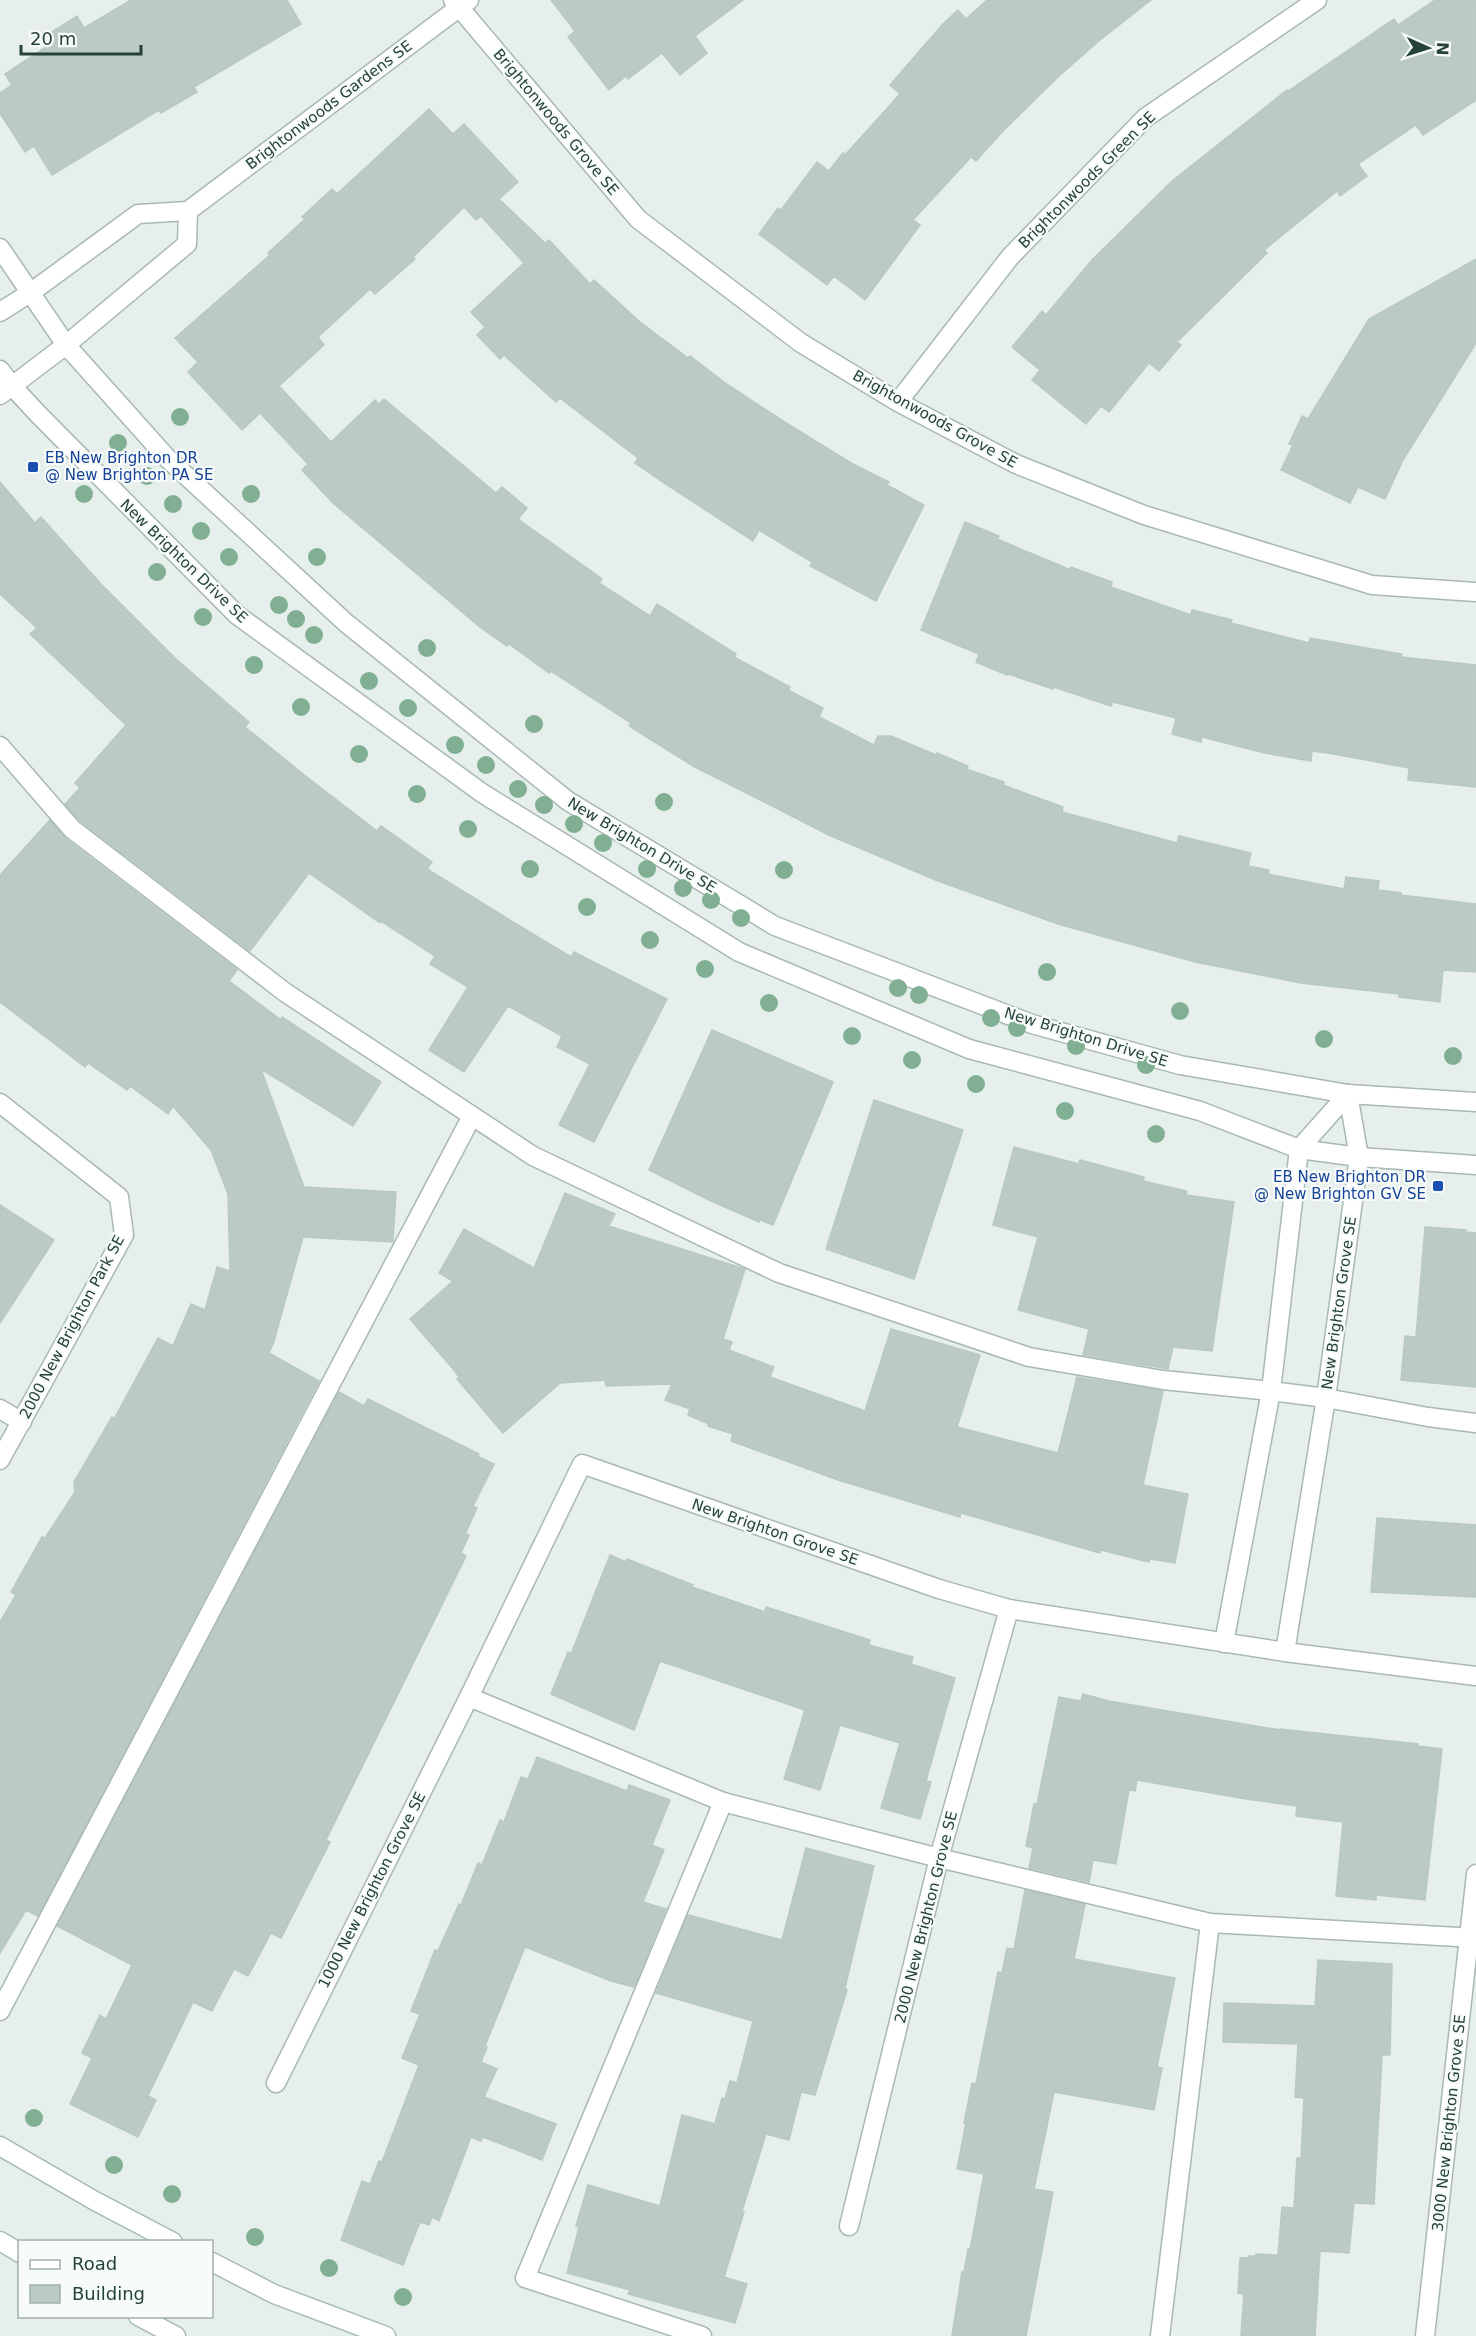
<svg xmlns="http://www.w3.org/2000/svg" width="1476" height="2336" font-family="'DejaVu Sans',sans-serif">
	<rect width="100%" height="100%" fill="#e6efeb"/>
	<!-- building -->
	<g fill="#bbcac4" stroke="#b8c9c2" stroke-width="1.5">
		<path d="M 131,0 L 287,0 L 301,24 L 194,87 L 197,92 L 161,113 L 159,110 L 52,175 L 34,146 L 25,152 L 0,113 L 0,93 L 12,85 L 5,74 L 52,43 L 47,35 L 77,16 L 84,28 Z"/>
		<path d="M 551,0 L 743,0 L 695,36 L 707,53 L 680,75 L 662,53 L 628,79 L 626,76 L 609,90 L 568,37 L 575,31 Z"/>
		<path d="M 987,0 L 1151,0 L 1100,40 L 1059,76 L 1003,131 L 976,161 L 971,157 L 913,220 L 920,225 L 865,300 L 834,276 L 827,285 L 759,234 L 778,208 L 781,210 L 817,162 L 829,171 L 843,153 L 845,155 L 900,94 L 890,85 L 943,24 L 958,10 L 966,19 Z"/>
		<path d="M 1435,0 L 1476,0 L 1476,100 L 1423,135 L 1416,125 L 1358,164 L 1367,176 L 1340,196 L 1337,191 L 1264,250 L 1267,253 L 1177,342 L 1181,345 L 1159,371 L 1149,363 L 1109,412 L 1101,406 L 1086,424 L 1032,380 L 1040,370 L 1012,347 L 1042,311 L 1046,315 L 1092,260 L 1172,181 L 1287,90 L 1288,91 L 1394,19 L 1398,25 Z"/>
		<path d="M 429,109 L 453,134 L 464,124 L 518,182 L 499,199 L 545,243 L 549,240 L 590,284 L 594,280 L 640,322 L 688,358 L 690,356 L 728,385 L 783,421 L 851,463 L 889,482 L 887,485 L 924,505 L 876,601 L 810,566 L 812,562 L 759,530 L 753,541 L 661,481 L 635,463 L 638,458 L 560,398 L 556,402 L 504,355 L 500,359 L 477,335 L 485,327 L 471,312 L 524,263 L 481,216 L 476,220 L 464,207 L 413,257 L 415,259 L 375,294 L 370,289 L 318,337 L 324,345 L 279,386 L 331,442 L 375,400 L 379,404 L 384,399 L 496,493 L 502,487 L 527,508 L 518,519 L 602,579 L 599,583 L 650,616 L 657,604 L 736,654 L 734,657 L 790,687 L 788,690 L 823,708 L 819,717 L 874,745 L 878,736 L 891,736 L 936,755 L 937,753 L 968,766 L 966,769 L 1004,782 L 1003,785 L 1063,807 L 1062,812 L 1177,843 L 1179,836 L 1251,853 L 1248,866 L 1269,870 L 1268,874 L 1344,889 L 1346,877 L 1379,881 L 1378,890 L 1401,893 L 1401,895 L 1476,904 L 1476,972 L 1443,970 L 1440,1002 L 1399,997 L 1399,994 L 1301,983 L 1195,962 L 1058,924 L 938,881 L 831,836 L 693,766 L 629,726 L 631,723 L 551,671 L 549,673 L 509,644 L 507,646 L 481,628 L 333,503 L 302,470 L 308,464 L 260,413 L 242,430 L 188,372 L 198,362 L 175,338 L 270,255 L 268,253 L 305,219 L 302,217 L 332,189 L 337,194 Z"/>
		<path d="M 1476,259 L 1476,343 L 1403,460 L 1385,499 L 1358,487 L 1350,503 L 1281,470 L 1293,445 L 1289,444 L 1302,416 L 1308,419 L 1369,319 Z"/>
		<path d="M 0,482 L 35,523 L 41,517 L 100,583 L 177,660 L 249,722 L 245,727 L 303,774 L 377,831 L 381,826 L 432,862 L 427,869 L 505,917 L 571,957 L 574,952 L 667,999 L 594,1142 L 559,1125 L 590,1064 L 557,1047 L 562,1036 L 508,1006 L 464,1072 L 429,1050 L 468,987 L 430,964 L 435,956 L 381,921 L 380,923 L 309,873 L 250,951 L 80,821 L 65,804 L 80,788 L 75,783 L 126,725 L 30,634 L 37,628 L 0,594 Z"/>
		<path d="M 965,522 L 999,536 L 997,539 L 1071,570 L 1071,567 L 1112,582 L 1111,587 L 1191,615 L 1192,610 L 1232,620 L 1231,623 L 1309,643 L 1310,638 L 1402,654 L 1401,657 L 1476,665 L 1476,787 L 1408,780 L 1409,768 L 1334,754 L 1312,751 L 1311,761 L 1265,753 L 1202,737 L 1201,742 L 1172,734 L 1176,718 L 1113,702 L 1111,706 L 1054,687 L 1053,689 L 1008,674 L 1007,675 L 976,662 L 979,654 L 921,630 Z"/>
		<path d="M 50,820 L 65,838 L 237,970 L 229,981 L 281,1020 L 282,1017 L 381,1082 L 353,1126 L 261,1069 L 304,1187 L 396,1192 L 393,1242 L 303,1237 L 274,1341 L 269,1353 L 319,1381 L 38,1916 L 26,1910 L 0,1953 L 0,1622 L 16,1595 L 11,1592 L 42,1537 L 45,1538 L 75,1492 L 74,1482 L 112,1417 L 114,1419 L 158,1338 L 173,1346 L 191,1304 L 205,1310 L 217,1267 L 230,1271 L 228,1194 L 211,1150 L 173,1106 L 168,1114 L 130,1086 L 127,1090 L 88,1063 L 85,1067 L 0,1002 L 0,875 Z"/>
		<path d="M 712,1030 L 833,1082 L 773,1225 L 760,1220 L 759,1222 L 709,1200 L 649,1170 Z"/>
		<path d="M 874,1100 L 963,1130 L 914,1279 L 826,1249 Z"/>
		<path d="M 1014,1147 L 1079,1164 L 1080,1160 L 1144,1177 L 1143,1181 L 1187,1191 L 1186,1195 L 1234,1202 L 1212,1351 L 1173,1347 L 1168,1369 L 1083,1355 L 1089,1329 L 1018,1310 L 1038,1237 L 993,1225 Z"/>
		<path d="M 565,1193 L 615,1214 L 609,1226 L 745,1269 L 723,1339 L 732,1342 L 729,1350 L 774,1367 L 770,1377 L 865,1411 L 891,1329 L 980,1355 L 957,1427 L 1058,1453 L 1077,1377 L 1163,1391 L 1143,1485 L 1188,1494 L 1175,1563 L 1150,1559 L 1149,1562 L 1101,1550 L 1100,1553 L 961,1513 L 960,1517 L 838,1480 L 731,1441 L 733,1434 L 708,1426 L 709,1424 L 688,1415 L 690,1409 L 665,1400 L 672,1384 L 606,1386 L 605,1380 L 560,1383 L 503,1433 L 457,1379 L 459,1377 L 454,1370 L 410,1319 L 453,1281 L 439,1273 L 464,1229 L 534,1268 Z"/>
		<path d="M 0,1205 L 54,1240 L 0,1323 Z"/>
		<path d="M 1425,1227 L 1466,1230 L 1466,1232 L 1476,1233 L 1476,1387 L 1401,1380 L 1405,1336 L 1416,1337 Z"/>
		<path d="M 339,1392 L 364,1406 L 368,1399 L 479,1454 L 477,1456 L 494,1464 L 473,1506 L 477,1508 L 465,1534 L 469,1535 L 461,1553 L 466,1556 L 326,1840 L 330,1842 L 281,1938 L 271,1933 L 248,1976 L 234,1969 L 212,2011 L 193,2002 L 148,2096 L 156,2100 L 138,2137 L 70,2104 L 92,2058 L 82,2053 L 100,2015 L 106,2019 L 132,1965 L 57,1926 Z"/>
		<path d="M 1377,1518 L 1476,1525 L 1476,1597 L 1371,1592 Z"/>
		<path d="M 610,1555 L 626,1562 L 627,1559 L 693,1585 L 692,1587 L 765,1612 L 766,1607 L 870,1640 L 869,1645 L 913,1657 L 911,1664 L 955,1678 L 926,1781 L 931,1782 L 920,1819 L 881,1808 L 900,1743 L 840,1725 L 820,1790 L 784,1779 L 805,1710 L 660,1661 L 634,1730 L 551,1694 L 568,1652 L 571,1654 Z"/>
		<path d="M 1083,1694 L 1109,1701 L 1280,1730 L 1280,1729 L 1418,1744 L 1417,1746 L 1442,1749 L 1425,1900 L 1376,1895 L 1376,1900 L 1336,1896 L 1343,1822 L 1296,1816 L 1297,1806 L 1246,1799 L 1137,1780 L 1135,1791 L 1129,1790 L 1116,1864 L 1093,1860 L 1089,1882 L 1029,1868 L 1033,1848 L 1026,1846 L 1034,1804 L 1037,1804 L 1059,1697 L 1081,1701 Z"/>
		<path d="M 537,1757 L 627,1791 L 629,1785 L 670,1800 L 652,1845 L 664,1850 L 643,1902 L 666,1909 L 634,1987 L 611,1981 L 525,1947 L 485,2046 L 487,2047 L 481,2062 L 497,2069 L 484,2097 L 556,2124 L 542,2160 L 483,2137 L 481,2141 L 471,2137 L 439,2221 L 432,2217 L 429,2225 L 420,2222 L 403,2265 L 341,2240 L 362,2181 L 370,2184 L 379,2161 L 382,2162 L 419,2065 L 402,2058 L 420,2014 L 411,2011 L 435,1950 L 438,1951 L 459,1904 L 461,1905 L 478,1863 L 482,1865 L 500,1820 L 504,1822 L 521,1777 L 528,1779 Z"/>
		<path d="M 806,1848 L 874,1866 L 845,1988 L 847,1990 L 815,2095 L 801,2092 L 789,2140 L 766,2134 L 742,2211 L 744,2212 L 724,2277 L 747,2284 L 735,2323 L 628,2294 L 630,2290 L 567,2273 L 579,2227 L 576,2226 L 588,2185 L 660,2206 L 682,2115 L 715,2124 L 722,2098 L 725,2099 L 730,2081 L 737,2083 L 753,2021 L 656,1993 L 688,1915 L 782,1940 Z"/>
		<path d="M 1025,1890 L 1085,1904 L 1074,1959 L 1175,1978 L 1157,2067 L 1162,2068 L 1154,2110 L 1054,2092 L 1034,2189 L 1053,2192 L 1026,2336 L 952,2336 L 962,2272 L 964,2272 L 968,2249 L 970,2250 L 984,2174 L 957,2169 L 966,2123 L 964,2123 L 972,2083 L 976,2084 L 998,1972 L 1002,1973 L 1007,1948 L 1014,1949 Z"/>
		<path d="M 1318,1960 L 1392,1964 L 1390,2055 L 1382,2055 L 1374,2204 L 1354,2203 L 1349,2253 L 1320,2251 L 1315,2336 L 1241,2336 L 1244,2294 L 1238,2293 L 1240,2258 L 1249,2258 L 1249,2256 L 1256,2256 L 1256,2254 L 1278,2255 L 1282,2207 L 1294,2208 L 1297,2158 L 1301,2159 L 1304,2098 L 1295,2097 L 1298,2044 L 1223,2042 L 1224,2003 L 1315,2006 Z"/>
	</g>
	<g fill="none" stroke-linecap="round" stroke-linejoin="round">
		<!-- service casing -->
		<g stroke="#a8b8b2" stroke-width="21">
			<g id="service">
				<path d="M 0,746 L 72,829 L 286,993 L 533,1156 L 779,1273 L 1029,1357 L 1163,1380 L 1271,1391"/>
				<path d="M 1326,1398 L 1428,1417 L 1476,1423"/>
				<path d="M 0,1409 L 22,1422"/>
				<path d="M 469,1697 L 723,1802 L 939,1858 L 1210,1923 L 1476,1938"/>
				<path d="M 0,2011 L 472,1116"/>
				<path d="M 702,2336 L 525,2278 L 723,1802"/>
				<path d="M 1160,2336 L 1210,1923"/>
			</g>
		</g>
		<!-- minor casing -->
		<g stroke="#a8b8b2" stroke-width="21">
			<g id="minor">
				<path d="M 453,0 L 638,219 L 801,343 L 898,402 L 1016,464 L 1144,515 L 1372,585 L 1476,592"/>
				<path d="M 0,312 L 30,293 L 138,214 L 188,211 L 469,0"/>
				<path d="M 0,395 L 66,345 L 187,244 L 188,211"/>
				<path d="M 898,402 L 1010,257 L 1145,118 L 1317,0"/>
				<path d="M 0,1103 L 119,1197 L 124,1235 L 0,1460"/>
				<path d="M 1271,1391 L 1326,1398"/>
				<path d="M 1224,1643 L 1271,1391 L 1299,1149 L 1348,1094"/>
				<path d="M 1285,1652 L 1326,1398 L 1359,1157 L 1348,1094"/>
				<path d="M 276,2083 L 469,1697 L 582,1464 L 939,1589 L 1009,1609 L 1285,1652 L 1476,1676"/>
				<path d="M 849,2226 L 939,1858 L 1009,1609"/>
				<path d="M 1425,2336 L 1476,1874"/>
			</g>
		</g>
		<!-- tertiary casing -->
		<g stroke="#a8b8b2" stroke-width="21">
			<g id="tertiary">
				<path d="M 0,248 L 66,345 L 168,459 L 346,623 L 568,801 L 775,926 L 1032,1024 L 1180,1065 L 1348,1094 L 1476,1102"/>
				<path d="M 0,370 L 12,386 L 38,414 L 237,615 L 482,793 L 739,952 L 969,1049 L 1200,1111 L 1299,1149 L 1359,1157 L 1476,1165"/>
			</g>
		</g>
		<!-- secondary casing -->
		<g stroke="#a4bbb3" stroke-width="21">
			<g id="secondary">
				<path d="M 0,2146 L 95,2201 L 173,2242"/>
				<path d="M 0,2241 L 20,2253"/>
				<path d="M 212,2262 L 274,2294 L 386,2336"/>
				<path d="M 138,2316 L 176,2336"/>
			</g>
		</g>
		<!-- service -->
		<use href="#service" stroke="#fff" stroke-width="18"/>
		<!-- minor -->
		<use href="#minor" stroke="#fff" stroke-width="18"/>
		<!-- tertiary -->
		<use href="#tertiary" stroke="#fff" stroke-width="18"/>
		<!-- secondary -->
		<use href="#secondary" stroke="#fff" stroke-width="18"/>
	</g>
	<!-- trees -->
	<g fill="#80af93">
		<circle cx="180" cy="417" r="9"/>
		<circle cx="118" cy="443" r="9"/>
		<circle cx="147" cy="476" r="9"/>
		<circle cx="84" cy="494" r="9"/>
		<circle cx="251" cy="494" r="9"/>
		<circle cx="173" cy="504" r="9"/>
		<circle cx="201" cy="531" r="9"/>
		<circle cx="229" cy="557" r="9"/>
		<circle cx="317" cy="557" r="9"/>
		<circle cx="157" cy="572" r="9"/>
		<circle cx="279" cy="605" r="9"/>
		<circle cx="203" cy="617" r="9"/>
		<circle cx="296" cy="619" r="9"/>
		<circle cx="314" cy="635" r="9"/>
		<circle cx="427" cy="648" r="9"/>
		<circle cx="254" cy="665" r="9"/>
		<circle cx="369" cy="681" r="9"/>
		<circle cx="301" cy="707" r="9"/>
		<circle cx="408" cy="708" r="9"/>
		<circle cx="534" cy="724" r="9"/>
		<circle cx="455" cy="745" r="9"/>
		<circle cx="359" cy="754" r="9"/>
		<circle cx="486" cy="765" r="9"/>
		<circle cx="518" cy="789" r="9"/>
		<circle cx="417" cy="794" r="9"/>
		<circle cx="664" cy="802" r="9"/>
		<circle cx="544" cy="805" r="9"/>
		<circle cx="574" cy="824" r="9"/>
		<circle cx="468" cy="829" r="9"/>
		<circle cx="603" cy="843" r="9"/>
		<circle cx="530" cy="869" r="9"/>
		<circle cx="647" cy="869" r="9"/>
		<circle cx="784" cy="870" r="9"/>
		<circle cx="683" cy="888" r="9"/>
		<circle cx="711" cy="900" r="9"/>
		<circle cx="587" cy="907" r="9"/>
		<circle cx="741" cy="918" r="9"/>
		<circle cx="650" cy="940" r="9"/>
		<circle cx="705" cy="969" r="9"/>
		<circle cx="1047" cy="972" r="9"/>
		<circle cx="898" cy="988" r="9"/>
		<circle cx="919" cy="995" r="9"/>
		<circle cx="769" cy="1003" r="9"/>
		<circle cx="1180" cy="1011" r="9"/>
		<circle cx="991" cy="1018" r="9"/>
		<circle cx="1017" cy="1028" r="9"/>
		<circle cx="852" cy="1036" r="9"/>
		<circle cx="1324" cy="1039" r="9"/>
		<circle cx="1076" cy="1046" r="9"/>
		<circle cx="1453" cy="1056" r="9"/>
		<circle cx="912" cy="1060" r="9"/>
		<circle cx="1146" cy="1065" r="9"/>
		<circle cx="976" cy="1084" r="9"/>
		<circle cx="1065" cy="1111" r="9"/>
		<circle cx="1156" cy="1134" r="9"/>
		<circle cx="34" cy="2118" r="9"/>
		<circle cx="114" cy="2165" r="9"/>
		<circle cx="172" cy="2194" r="9"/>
		<circle cx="255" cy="2237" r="9"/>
		<circle cx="329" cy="2268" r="9"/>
		<circle cx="403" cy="2297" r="9"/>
	</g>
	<!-- markers -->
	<g fill="#1a4fb4" stroke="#f7fbf9" stroke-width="2">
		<rect x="27" y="461" width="12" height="12" rx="3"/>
		<rect x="1432" y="1180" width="12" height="12" rx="3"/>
	</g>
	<g text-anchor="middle" stroke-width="4.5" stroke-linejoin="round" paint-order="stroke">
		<!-- street labels -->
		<g font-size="15" fill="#24423a" stroke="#f7fbf9">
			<text transform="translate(329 105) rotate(-37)" y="5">Brightonwoods Gardens SE</text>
			<text transform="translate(556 122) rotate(50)" y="5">Brightonwoods Grove SE</text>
			<text transform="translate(1087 180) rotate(-45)" y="5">Brightonwoods Green SE</text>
			<text transform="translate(935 419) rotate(29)" y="5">Brightonwoods Grove SE</text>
			<text transform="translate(184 561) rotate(44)" y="5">New Brighton Drive SE</text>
			<text transform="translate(642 845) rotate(31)" y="5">New Brighton Drive SE</text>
			<text transform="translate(1086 1037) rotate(17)" y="5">New Brighton Drive SE</text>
			<text transform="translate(1339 1303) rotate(-82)" y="5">New Brighton Grove SE</text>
			<text transform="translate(72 1327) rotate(-62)" y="5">2000 New Brighton Park SE</text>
			<text transform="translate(775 1532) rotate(19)" y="5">New Brighton Grove SE</text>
			<text transform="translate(372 1890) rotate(-63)" y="5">1000 New Brighton Grove SE</text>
			<text transform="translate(926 1917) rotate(-76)" y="5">2000 New Brighton Grove SE</text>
			<text transform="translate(1449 2123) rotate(-84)" y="5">3000 New Brighton Grove SE</text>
		</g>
		<!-- transit labels -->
		<g font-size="15" fill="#164399" stroke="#f7fbf9" text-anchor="start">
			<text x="45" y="463">EB New Brighton DR<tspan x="45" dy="17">@ New Brighton PA SE</tspan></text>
			<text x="1426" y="1182" text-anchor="end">EB New Brighton DR<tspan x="1426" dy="17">@ New Brighton GV SE</tspan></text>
		</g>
	</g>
	<!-- legend -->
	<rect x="18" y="2240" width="195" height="78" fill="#f7fbf9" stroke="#a3b1ad" stroke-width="1.5"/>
	<rect x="30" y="2260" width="30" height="9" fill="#ffffff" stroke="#a3b1ad" stroke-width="1.5"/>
	<text x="72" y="2270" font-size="18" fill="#24423a">Road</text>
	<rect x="30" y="2285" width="30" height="18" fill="#bbcac4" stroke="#a3b1ad" stroke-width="1.5"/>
	<text x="72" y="2300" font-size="18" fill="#24423a">Building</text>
	<!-- north arrow -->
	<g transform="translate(1428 48) rotate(93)" stroke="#f7fbf9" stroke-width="4.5" paint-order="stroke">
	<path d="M0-4.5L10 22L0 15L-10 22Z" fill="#24423a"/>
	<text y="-9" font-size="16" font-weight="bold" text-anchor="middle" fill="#24423a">N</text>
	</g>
	<!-- scale -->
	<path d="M21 45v9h120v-9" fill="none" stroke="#24423a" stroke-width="3"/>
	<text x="30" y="45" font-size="18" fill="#24423a" stroke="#f7fbf9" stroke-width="4.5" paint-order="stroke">20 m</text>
</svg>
